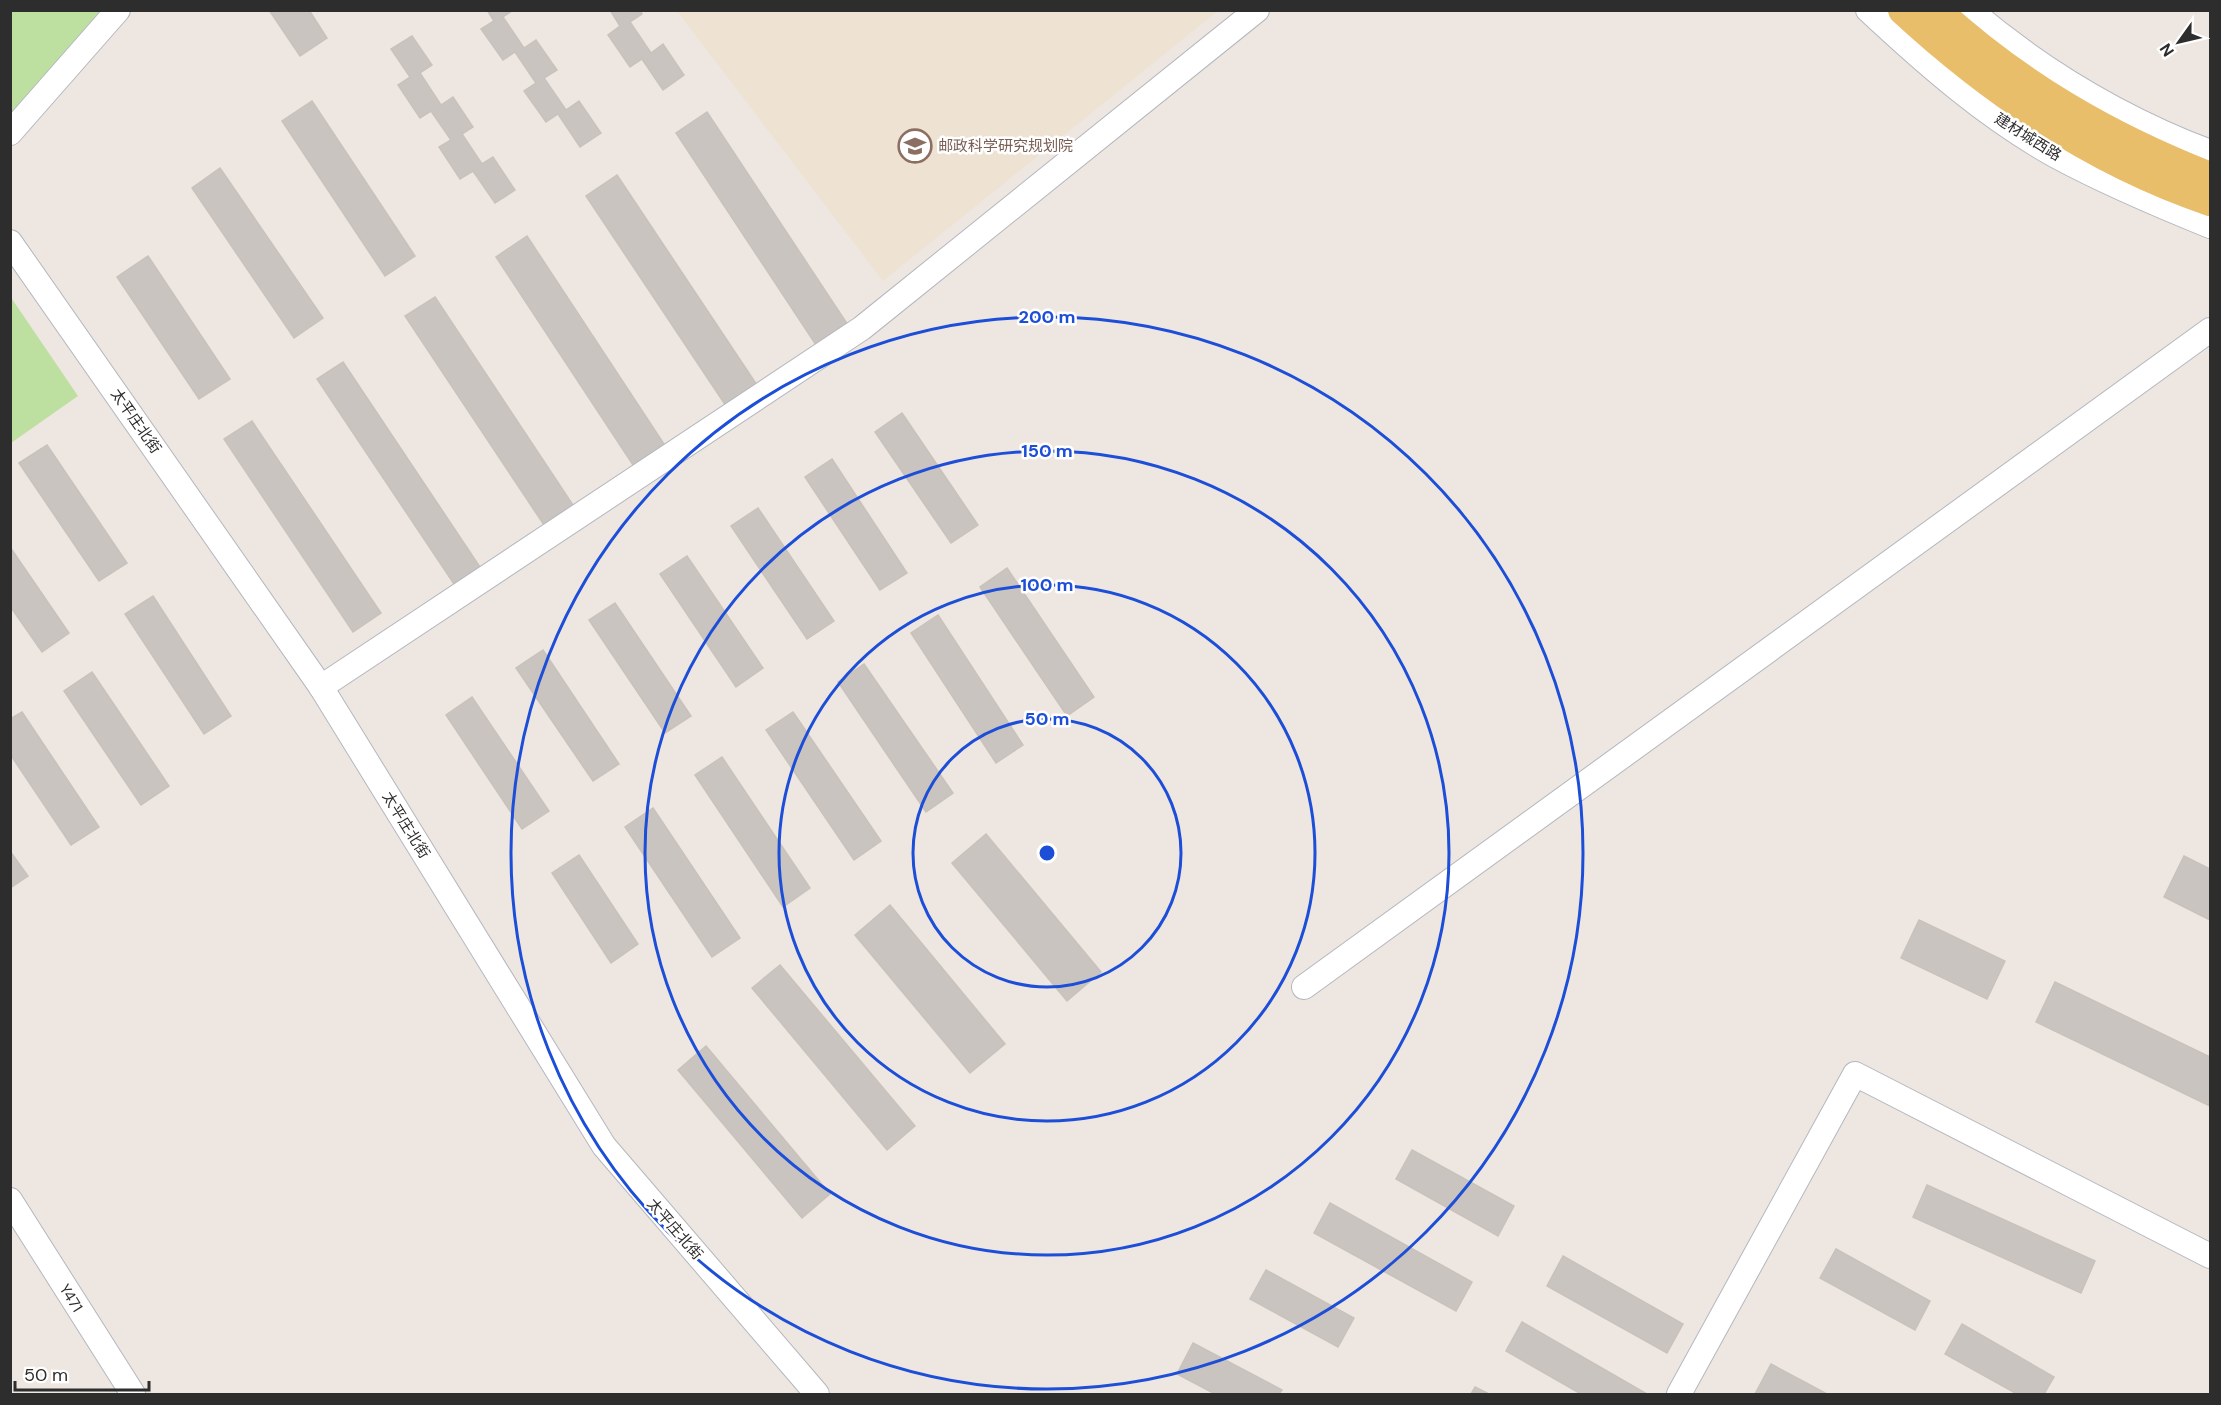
<svg xmlns="http://www.w3.org/2000/svg" width="2221" height="1405" font-family="'DM Sans','Noto Sans SC',sans-serif">
	<rect width="100%" height="100%" fill="#eee7e1"/>
	<!-- education -->
	<path fill="#eee2d2" d="M 677,11 L 1218,11 L 883,281 Z"/>
	<!-- green -->
	<g fill="#bde0a1">
		<path d="M 11,11 L 108,11 L 11,119 Z"/>
		<path d="M 10,296 L 78,396 L 11,443 L 10,443 Z"/>
	</g>
	<!-- building -->
	<g fill="#c9c4c0" stroke="#c9c2ba" stroke-width="1.5">
		<path d="M 269,10 L 309,10 L 327,38 L 300,56 Z"/>
		<path d="M 487,10 L 513,10 L 503,17 L 524,48 L 536,40 L 557,70 L 544,78 L 566,110 L 579,101 L 601,133 L 580,147 L 558,114 L 546,122 L 524,91 L 536,83 L 515,52 L 503,60 L 481,29 L 494,21 Z"/>
		<path d="M 610,10 L 640,10 L 642,14 L 630,22 L 651,53 L 663,44 L 684,75 L 663,90 L 642,59 L 630,67 L 608,35 L 620,26 Z"/>
		<path d="M 412,36 L 432,65 L 420,73 L 441,105 L 453,97 L 473,127 L 462,134 L 482,164 L 493,157 L 515,190 L 495,203 L 473,171 L 460,179 L 439,147 L 451,140 L 431,111 L 420,118 L 398,85 L 410,77 L 391,49 Z"/>
		<path d="M 312,101 L 415,256 L 385,276 L 282,121 Z"/>
		<path d="M 707,112 L 848,325 L 816,345 L 676,133 Z"/>
		<path d="M 220,168 L 323,318 L 294,338 L 192,188 Z"/>
		<path d="M 617,175 L 757,385 L 726,406 L 586,196 Z"/>
		<path d="M 527,236 L 666,447 L 635,468 L 496,257 Z"/>
		<path d="M 148,256 L 230,379 L 199,399 L 117,277 Z"/>
		<path d="M 435,297 L 575,508 L 546,528 L 405,316 Z"/>
		<path d="M 343,362 L 482,570 L 456,587 L 317,379 Z"/>
		<path d="M 902,413 L 978,525 L 951,543 L 875,432 Z"/>
		<path d="M 252,421 L 381,613 L 353,632 L 224,439 Z"/>
		<path d="M 47,445 L 127,563 L 99,581 L 19,463 Z"/>
		<path d="M 832,459 L 907,573 L 880,590 L 805,477 Z"/>
		<path d="M 758,508 L 834,621 L 807,639 L 731,526 Z"/>
		<path d="M 10,547 L 69,633 L 42,652 L 10,606 Z"/>
		<path d="M 687,556 L 763,668 L 736,687 L 660,574 Z"/>
		<path d="M 1007,568 L 1094,697 L 1067,716 L 980,587 Z"/>
		<path d="M 153,596 L 231,716 L 204,734 L 125,614 Z"/>
		<path d="M 615,603 L 691,716 L 665,733 L 589,620 Z"/>
		<path d="M 938,615 L 1023,745 L 996,763 L 911,633 Z"/>
		<path d="M 543,650 L 619,764 L 593,781 L 516,668 Z"/>
		<path d="M 864,664 L 953,793 L 926,812 L 838,682 Z"/>
		<path d="M 92,672 L 169,786 L 141,805 L 64,691 Z"/>
		<path d="M 472,697 L 549,811 L 522,829 L 446,715 Z"/>
		<path d="M 22,712 L 99,827 L 71,845 L 10,754 L 10,719 Z"/>
		<path d="M 793,712 L 881,841 L 854,860 L 766,730 Z"/>
		<path d="M 722,757 L 810,888 L 783,907 L 695,775 Z"/>
		<path d="M 653,808 L 740,938 L 712,957 L 625,827 Z"/>
		<path d="M 986,834 L 1101,972 L 1067,1001 L 952,863 Z"/>
		<path d="M 10,851 L 28,876 L 10,888 Z"/>
		<path d="M 579,855 L 638,944 L 611,963 L 552,873 Z"/>
		<path d="M 2184,856 L 2210,869 L 2210,920 L 2164,897 Z"/>
		<path d="M 890,905 L 1005,1044 L 970,1073 L 855,935 Z"/>
		<path d="M 1919,920 L 2005,961 L 1987,999 L 1901,958 Z"/>
		<path d="M 780,965 L 915,1126 L 887,1150 L 752,988 Z"/>
		<path d="M 2055,982 L 2210,1057 L 2210,1106 L 2036,1022 Z"/>
		<path d="M 706,1046 L 830,1194 L 802,1218 L 678,1070 Z"/>
		<path d="M 1412,1150 L 1514,1206 L 1498,1236 L 1396,1179 Z"/>
		<path d="M 1927,1185 L 2095,1261 L 2081,1293 L 1913,1217 Z"/>
		<path d="M 1330,1203 L 1472,1282 L 1456,1311 L 1314,1233 Z"/>
		<path d="M 1836,1249 L 1930,1301 L 1915,1330 L 1820,1278 Z"/>
		<path d="M 1563,1256 L 1683,1324 L 1667,1353 L 1547,1286 Z"/>
		<path d="M 1266,1270 L 1354,1318 L 1338,1347 L 1250,1299 Z"/>
		<path d="M 1522,1322 L 1647,1394 L 1581,1394 L 1506,1351 Z"/>
		<path d="M 1962,1324 L 2054,1377 L 2044,1394 L 2017,1394 L 1945,1354 Z"/>
		<path d="M 1193,1343 L 1282,1390 L 1279,1394 L 1215,1394 L 1177,1374 Z"/>
		<path d="M 1771,1364 L 1827,1394 L 1755,1394 Z"/>
		<path d="M 1475,1387 L 1489,1394 L 1471,1394 Z"/>
	</g>
	<g fill="none" stroke-linecap="round" stroke-linejoin="round">
		<!-- minor casing -->
		<g stroke="#b4b7bf" stroke-width="26">
			<g id="minor">
				<path d="M 1868,10 C 1926,64 1986,117 2056,156 C 2106,183 2158,205 2210,226"/>
				<path d="M 1970,10 C 2042,71 2123,119 2210,152"/>
				<path d="M 10,133 L 118,10"/>
				<path d="M 10,242 L 321,687 L 604,1146 L 817,1394"/>
				<path d="M 321,687 L 862,328 L 1257,10"/>
				<path d="M 1304,987 L 2210,330"/>
				<path d="M 10,1200 L 133,1394"/>
				<path d="M 1679,1394 L 1855,1074 L 2210,1256"/>
			</g>
		</g>
		<!-- major casing -->
		<g stroke="#c8c8c8" stroke-width="32">
			<g id="major">
				<path d="M 1903,10 C 1993,93 2095,162 2210,201"/>
				<path d="M 1936,10 C 2018,85 2108,137 2210,177"/>
			</g>
		</g>
		<!-- minor -->
		<use href="#minor" stroke="#fff" stroke-width="24"/>
		<!-- major -->
		<use href="#major" stroke="#e9be6a" stroke-width="30"/>
	</g>
	<!-- distance rings -->
	<g fill="none" stroke="#1d4ed8" stroke-width="3">
		<circle cx="1047" cy="853" r="134"/>
		<circle cx="1047" cy="853" r="268"/>
		<circle cx="1047" cy="853" r="402"/>
		<circle cx="1047" cy="853" r="536"/>
	</g>
	<!-- icons -->
	<defs>
		<g id="university-ring" transform="scale(1.725)"><circle r="9.5" fill="#fff" stroke="#8d6e63" stroke-width="1.5"/><path d="M0-5L7-2L0 1L-7-2ZM-4 1L0 2.5L4 1V4Q0 6-4 4Z" fill="#8d6e63"/></g>
	</defs>
	<g fill-rule="evenodd">
		<use href="#university-ring" x="915" y="146"/>
	</g>
	<g text-anchor="middle" stroke-width="5" stroke-linejoin="round" paint-order="stroke">
		<!-- street labels -->
		<g font-size="15" fill="#2d2d2d" stroke="#fff">
			<text transform="translate(2028 137) rotate(32)" y="5">建材城西路</text>
			<text transform="translate(136 421) rotate(55)" y="5">太平庄北街</text>
			<text transform="translate(406 825) rotate(58)" y="5">太平庄北街</text>
			<text transform="translate(675 1229) rotate(49)" y="5">太平庄北街</text>
			<text transform="translate(71 1298) rotate(58)" y="5">Y471</text>
		</g>
		<!-- education labels -->
		<g font-size="15" fill="#785e54" stroke="#fff" text-anchor="start">
			<text x="938" y="151">邮政科学研究规划院</text>
		</g>
	</g>
	<circle cx="1047" cy="853" r="9" fill="#1d4ed8" stroke="#fff" stroke-width="3"/>
	<g font-size="18" text-anchor="middle" font-weight="bold" fill="#1d4ed8" stroke="#fff" stroke-width="5" stroke-linejoin="round" paint-order="stroke">
		<text x="1047" y="323">200 m</text>
		<text x="1047" y="457">150 m</text>
		<text x="1047" y="591">100 m</text>
		<text x="1047" y="725">50 m</text>
	</g>
	<!-- border -->
	<rect width="2221" height="1405" fill="none" stroke="#2d2d2d" stroke-width="24"/>
	<!-- north arrow -->
	<g transform="translate(2179 42) rotate(236)" stroke="#ffffff" stroke-width="4.5" paint-order="stroke">
	<path d="M0-4.5L10 22L0 15L-10 22Z" fill="#2d2d2d"/>
	<text y="-9" font-size="16" font-weight="bold" text-anchor="middle" fill="#2d2d2d">N</text>
	</g>
	<!-- scale -->
	<path d="M15 1381v9h134v-9" fill="none" stroke="#2d2d2d" stroke-width="3"/>
	<text x="24" y="1381" font-size="18" fill="#2d2d2d" stroke="#ffffff" stroke-width="4.5" paint-order="stroke">50 m</text>
</svg>
